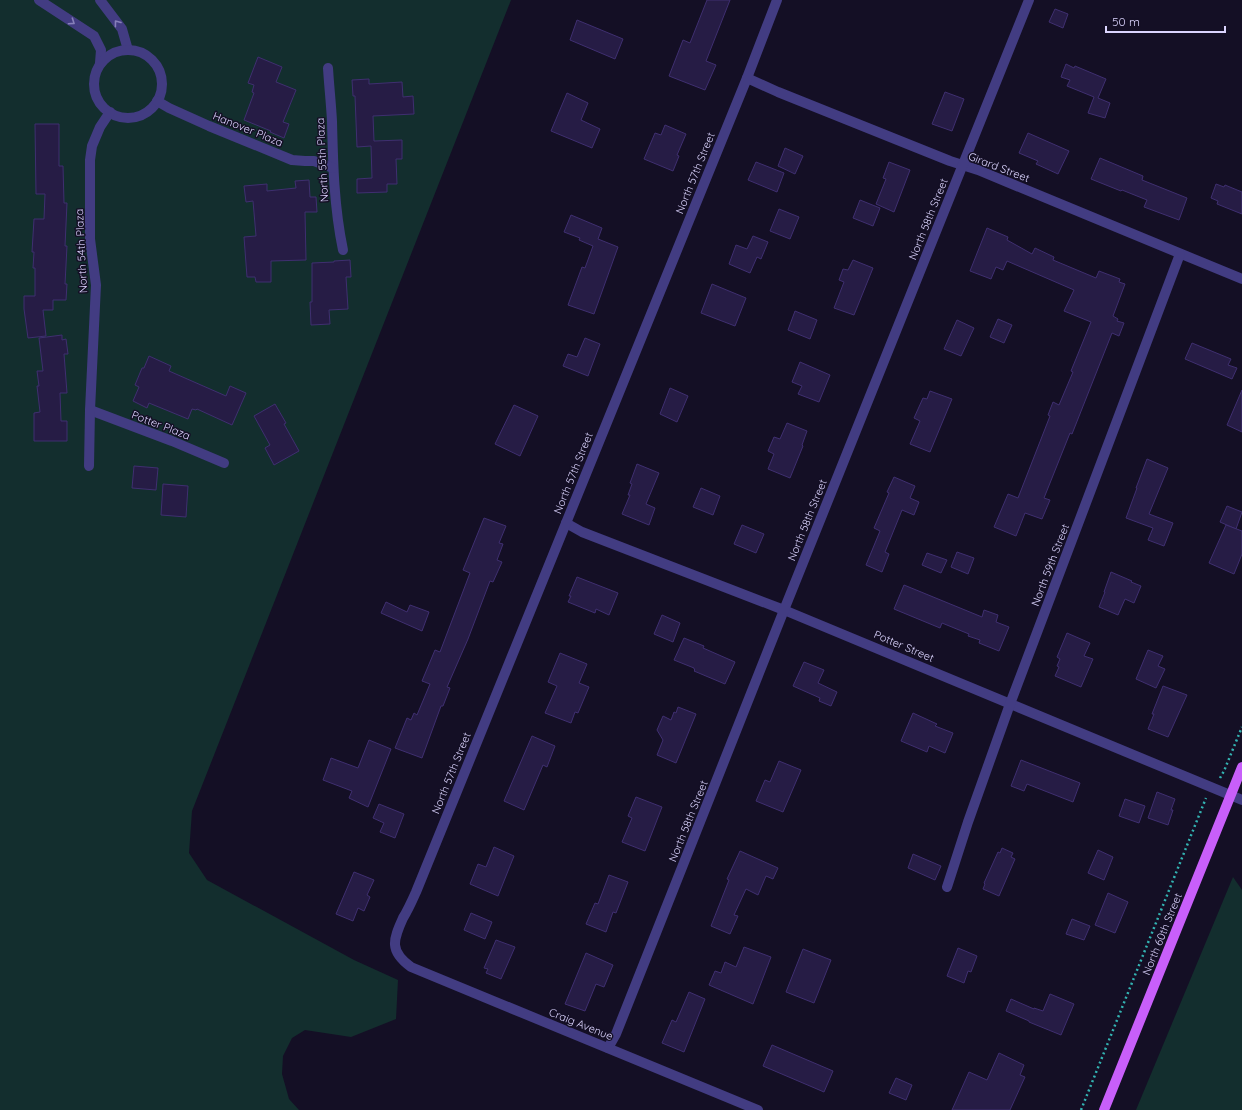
<svg xmlns="http://www.w3.org/2000/svg" width="1242" height="1110" font-family="Quicksand,sans-serif">
	<rect width="100%" height="100%" fill="#140f25"/>
	<!-- green -->
	<g fill="#132e2e">
		<path d="M 0,0 L 511,0 L 192,811 L 189,853 L 207,880 L 354,960 L 398,980 L 396,1019 L 351,1037 L 305,1030 L 292,1038 L 283,1056 L 282,1074 L 289,1099 L 299,1110 L 0,1110 Z"/>
		<path d="M 1233,877 L 1242,890 L 1242,1110 L 1136,1110 Z"/>
	</g>
	<!-- building -->
	<g fill="#261c45" stroke="#3f2f70">
		<path d="M 707,0 L 730,0 L 706,61 L 716,65 L 705,90 L 669,76 L 683,40 L 690,43 Z"/>
		<path d="M 1055,9 L 1068,14 L 1063,28 L 1049,22 Z"/>
		<path d="M 577,20 L 623,39 L 615,59 L 570,40 Z"/>
		<path d="M 258,57 L 282,67 L 276,82 L 296,90 L 283,122 L 289,124 L 284,138 L 270,132 L 271,131 L 244,120 L 254,93 L 252,92 L 254,85 L 248,83 Z"/>
		<path d="M 1066,64 L 1074,68 L 1075,66 L 1106,79 L 1098,98 L 1110,103 L 1105,118 L 1088,113 L 1094,97 L 1067,86 L 1070,80 L 1061,77 Z"/>
		<path d="M 369,79 L 369,84 L 402,82 L 403,97 L 413,96 L 414,114 L 373,116 L 374,141 L 402,140 L 402,159 L 396,159 L 397,184 L 387,184 L 387,192 L 357,193 L 357,179 L 372,178 L 371,146 L 357,147 L 355,96 L 353,96 L 352,80 Z"/>
		<path d="M 945,92 L 964,99 L 952,131 L 932,124 Z"/>
		<path d="M 567,93 L 588,103 L 581,120 L 600,129 L 592,148 L 551,131 Z"/>
		<path d="M 35,124 L 59,124 L 59,166 L 63,166 L 64,203 L 67,203 L 65,246 L 67,246 L 65,284 L 67,284 L 66,300 L 53,300 L 53,310 L 43,310 L 46,336 L 28,338 L 24,309 L 24,296 L 35,296 L 35,268 L 33,268 L 34,252 L 32,252 L 34,219 L 44,219 L 45,194 L 36,194 Z"/>
		<path d="M 665,125 L 686,134 L 677,155 L 679,156 L 673,171 L 644,159 L 655,133 L 661,135 Z"/>
		<path d="M 1028,133 L 1069,151 L 1058,174 L 1036,164 L 1038,161 L 1019,153 Z"/>
		<path d="M 785,148 L 803,156 L 795,174 L 778,166 Z"/>
		<path d="M 1100,158 L 1143,176 L 1142,180 L 1187,198 L 1179,220 L 1144,207 L 1147,200 L 1122,190 L 1121,191 L 1091,179 Z"/>
		<path d="M 756,162 L 784,173 L 777,192 L 748,180 Z"/>
		<path d="M 889,162 L 910,170 L 894,212 L 876,204 L 886,179 L 883,178 Z"/>
		<path d="M 309,180 L 310,197 L 316,197 L 317,212 L 305,212 L 306,260 L 271,261 L 271,282 L 256,282 L 255,277 L 247,277 L 244,237 L 256,236 L 253,201 L 246,202 L 244,186 L 267,184 L 267,191 L 296,188 L 295,181 Z"/>
		<path d="M 1216,184 L 1224,187 L 1225,185 L 1242,192 L 1242,214 L 1217,204 L 1218,201 L 1211,198 Z"/>
		<path d="M 860,200 L 880,208 L 873,226 L 853,218 Z"/>
		<path d="M 779,209 L 799,217 L 790,239 L 770,231 Z"/>
		<path d="M 571,215 L 602,228 L 598,239 L 618,247 L 594,314 L 568,305 L 582,267 L 585,268 L 593,246 L 579,240 L 580,238 L 564,232 Z"/>
		<path d="M 987,228 L 1008,237 L 1007,240 L 1032,254 L 1035,248 L 1054,257 L 1053,260 L 1096,278 L 1099,271 L 1120,279 L 1119,282 L 1125,284 L 1113,316 L 1118,319 L 1117,321 L 1124,323 L 1119,336 L 1112,333 L 1072,434 L 1070,433 L 1044,498 L 1050,500 L 1042,519 L 1025,513 L 1016,536 L 994,527 L 1008,494 L 1018,498 L 1050,416 L 1048,415 L 1053,402 L 1059,405 L 1073,372 L 1071,371 L 1091,322 L 1064,311 L 1074,290 L 1007,261 L 1003,270 L 996,267 L 991,279 L 970,271 Z"/>
		<path d="M 753,236 L 768,242 L 761,259 L 757,257 L 750,273 L 729,264 L 736,245 L 747,249 Z"/>
		<path d="M 350,260 L 351,277 L 346,277 L 348,309 L 329,310 L 330,324 L 311,325 L 310,302 L 312,302 L 312,263 L 334,262 L 334,261 Z"/>
		<path d="M 853,260 L 873,268 L 854,315 L 834,308 L 844,282 L 839,280 L 843,269 L 848,270 Z"/>
		<path d="M 712,284 L 746,298 L 735,326 L 701,313 Z"/>
		<path d="M 795,311 L 817,320 L 810,339 L 788,330 Z"/>
		<path d="M 998,319 L 1012,325 L 1004,343 L 990,337 Z"/>
		<path d="M 957,320 L 974,328 L 961,356 L 944,349 Z"/>
		<path d="M 62,335 L 62,340 L 66,339 L 68,354 L 64,354 L 67,393 L 60,393 L 61,421 L 67,421 L 67,441 L 34,441 L 34,413 L 40,412 L 37,386 L 39,386 L 37,371 L 43,371 L 39,338 Z"/>
		<path d="M 585,338 L 600,344 L 588,376 L 563,366 L 568,354 L 577,357 Z"/>
		<path d="M 1192,343 L 1231,359 L 1228,365 L 1237,368 L 1232,379 L 1185,359 Z"/>
		<path d="M 149,356 L 171,366 L 169,371 L 226,396 L 230,386 L 246,393 L 232,425 L 197,409 L 196,410 L 192,409 L 188,419 L 149,403 L 147,408 L 133,401 L 139,387 L 135,385 L 142,368 L 144,368 Z"/>
		<path d="M 800,362 L 830,375 L 819,402 L 798,394 L 802,386 L 792,382 Z"/>
		<path d="M 670,388 L 688,396 L 677,422 L 660,414 Z"/>
		<path d="M 1242,390 L 1242,432 L 1227,425 Z"/>
		<path d="M 930,391 L 952,399 L 930,452 L 910,444 L 920,421 L 914,418 L 923,398 L 927,399 Z"/>
		<path d="M 275,404 L 286,423 L 284,424 L 299,451 L 274,465 L 265,448 L 270,445 L 254,416 Z"/>
		<path d="M 514,405 L 538,416 L 520,456 L 495,444 Z"/>
		<path d="M 787,423 L 807,431 L 802,445 L 803,446 L 790,478 L 768,469 L 774,454 L 768,451 L 774,437 L 780,439 Z"/>
		<path d="M 1147,459 L 1168,468 L 1149,514 L 1173,523 L 1164,546 L 1148,540 L 1153,528 L 1126,518 L 1137,488 L 1136,488 Z"/>
		<path d="M 637,464 L 659,473 L 646,504 L 655,508 L 649,525 L 622,514 L 630,495 L 628,495 L 632,484 L 630,483 Z"/>
		<path d="M 134,466 L 158,468 L 156,490 L 132,488 Z"/>
		<path d="M 894,477 L 915,486 L 910,498 L 919,502 L 914,515 L 902,510 L 885,552 L 889,554 L 882,572 L 866,565 L 880,531 L 874,528 L 889,493 L 887,492 Z"/>
		<path d="M 163,484 L 188,486 L 186,517 L 161,515 Z"/>
		<path d="M 701,488 L 720,496 L 713,515 L 693,507 Z"/>
		<path d="M 1227,506 L 1242,512 L 1236,529 L 1220,522 Z"/>
		<path d="M 484,518 L 506,526 L 499,543 L 503,544 L 497,560 L 502,562 L 493,582 L 490,581 L 468,639 L 447,687 L 450,688 L 443,706 L 441,706 L 422,758 L 395,748 L 407,718 L 411,720 L 414,713 L 417,715 L 430,684 L 422,681 L 435,650 L 440,652 L 470,573 L 463,570 Z"/>
		<path d="M 742,525 L 764,534 L 756,553 L 734,544 Z"/>
		<path d="M 1226,525 L 1242,531 L 1242,554 L 1234,574 L 1209,563 Z"/>
		<path d="M 957,552 L 974,558 L 968,574 L 951,567 Z"/>
		<path d="M 927,553 L 947,560 L 941,573 L 922,565 Z"/>
		<path d="M 1111,572 L 1132,581 L 1131,582 L 1141,586 L 1134,603 L 1125,599 L 1118,615 L 1099,607 L 1105,592 L 1104,592 Z"/>
		<path d="M 577,577 L 618,593 L 609,615 L 596,609 L 595,613 L 568,602 L 571,596 L 569,596 Z"/>
		<path d="M 904,585 L 982,617 L 984,610 L 998,615 L 996,622 L 1009,627 L 999,651 L 979,643 L 980,640 L 968,636 L 969,634 L 942,623 L 940,628 L 894,609 Z"/>
		<path d="M 386,602 L 407,612 L 410,605 L 429,612 L 422,631 L 381,613 Z"/>
		<path d="M 662,615 L 680,623 L 673,642 L 654,634 Z"/>
		<path d="M 1067,633 L 1090,643 L 1084,656 L 1093,659 L 1081,687 L 1055,676 L 1059,667 L 1057,666 L 1060,659 L 1057,657 Z"/>
		<path d="M 684,638 L 704,646 L 703,648 L 735,662 L 725,684 L 694,671 L 695,670 L 694,669 L 694,668 L 674,660 Z"/>
		<path d="M 1148,650 L 1163,656 L 1158,666 L 1165,669 L 1156,688 L 1136,679 Z"/>
		<path d="M 560,653 L 587,664 L 579,683 L 589,687 L 578,713 L 575,712 L 571,723 L 545,713 L 557,686 L 548,682 Z"/>
		<path d="M 804,662 L 824,670 L 818,683 L 837,692 L 831,706 L 819,701 L 820,698 L 793,686 Z"/>
		<path d="M 1163,686 L 1187,695 L 1168,737 L 1148,729 L 1154,714 L 1152,714 Z"/>
		<path d="M 678,707 L 696,714 L 676,763 L 657,755 L 663,740 L 657,730 L 663,716 L 671,720 L 674,712 L 676,713 Z"/>
		<path d="M 913,713 L 937,724 L 935,726 L 953,733 L 945,753 L 929,746 L 927,752 L 901,741 Z"/>
		<path d="M 532,736 L 555,746 L 547,767 L 543,765 L 524,810 L 504,801 Z"/>
		<path d="M 369,740 L 391,749 L 368,807 L 349,798 L 352,791 L 323,780 L 331,758 L 358,768 Z"/>
		<path d="M 1021,760 L 1080,783 L 1073,802 L 1027,784 L 1024,791 L 1011,786 Z"/>
		<path d="M 779,761 L 801,770 L 783,812 L 756,801 L 765,780 L 770,782 Z"/>
		<path d="M 1157,792 L 1175,799 L 1171,810 L 1173,810 L 1168,825 L 1148,818 Z"/>
		<path d="M 636,797 L 662,807 L 645,851 L 622,842 L 632,818 L 628,816 Z"/>
		<path d="M 1125,799 L 1145,806 L 1139,823 L 1119,816 Z"/>
		<path d="M 379,804 L 404,814 L 395,838 L 380,832 L 384,823 L 373,818 Z"/>
		<path d="M 494,847 L 514,856 L 498,896 L 470,884 L 478,864 L 486,867 Z"/>
		<path d="M 1002,848 L 1013,853 L 1011,857 L 1015,859 L 999,896 L 983,889 L 985,884 L 984,883 L 998,852 L 1000,853 Z"/>
		<path d="M 1098,850 L 1113,857 L 1104,880 L 1088,873 Z"/>
		<path d="M 740,851 L 778,868 L 773,879 L 766,876 L 758,895 L 746,889 L 734,915 L 738,916 L 730,934 L 711,926 L 729,880 L 727,879 Z"/>
		<path d="M 913,854 L 941,866 L 935,880 L 908,868 Z"/>
		<path d="M 354,872 L 374,880 L 367,895 L 370,897 L 364,911 L 358,908 L 353,921 L 336,914 Z"/>
		<path d="M 609,875 L 628,882 L 616,913 L 613,912 L 606,932 L 586,924 L 595,903 L 598,904 Z"/>
		<path d="M 1108,893 L 1128,902 L 1115,933 L 1095,925 Z"/>
		<path d="M 471,913 L 492,922 L 485,939 L 464,930 Z"/>
		<path d="M 1072,919 L 1090,926 L 1084,940 L 1066,934 Z"/>
		<path d="M 496,940 L 515,947 L 501,979 L 486,973 L 488,969 L 484,968 Z"/>
		<path d="M 744,947 L 771,957 L 753,1004 L 709,985 L 715,971 L 721,973 L 725,962 L 736,967 Z"/>
		<path d="M 958,948 L 977,956 L 971,972 L 968,971 L 964,983 L 947,976 Z"/>
		<path d="M 803,949 L 831,960 L 814,1003 L 786,992 Z"/>
		<path d="M 586,953 L 613,965 L 604,987 L 596,984 L 585,1011 L 565,1004 Z"/>
		<path d="M 689,992 L 705,999 L 684,1052 L 662,1043 L 672,1020 L 676,1022 Z"/>
		<path d="M 1050,994 L 1074,1004 L 1061,1035 L 1029,1022 L 1029,1021 L 1006,1011 L 1011,999 L 1034,1009 L 1034,1008 L 1043,1011 Z"/>
		<path d="M 772,1045 L 833,1071 L 824,1092 L 763,1066 Z"/>
		<path d="M 999,1053 L 1024,1065 L 1020,1075 L 1025,1077 L 1010,1110 L 952,1110 L 969,1072 L 987,1080 Z"/>
		<path d="M 896,1078 L 912,1085 L 906,1100 L 889,1093 Z"/>
	</g>
	<g fill="none" stroke-linecap="round" stroke-linejoin="round">
		<!-- path -->
		<g stroke="#33b3b2" stroke-width="2.5" stroke-dasharray="2 3" stroke-linecap="butt">
			<path d="M 1220,778 L 1224,771 L 1242,727"/>
			<path d="M 1081,1110 L 1206,798"/>
		</g>
		<!-- minor -->
		<g stroke="#423c82" stroke-width="10">
			<path d="M 39,0 L 94,36 L 101,50 L 100,63"/>
			<path d="M 100,0 L 122,29 L 128,50"/>
			<circle cx="128" cy="84" r="34"/>
			<path d="M 328,68 C 329,85 331,103 332,121 C 333,164 334,207 343,250"/>
			<path d="M 747,78 L 778,92 L 950,161 L 978,170 L 1242,279"/>
			<path d="M 157,101 L 169,108 L 209,126 L 292,160 L 305,161 L 314,161 L 333,168"/>
			<path d="M 90,410 L 172,441 L 224,463"/>
			<path d="M 89,466 L 90,410 L 96,285 L 90,239 L 90,160 L 92,146 L 100,127 L 110,112"/>
			<path d="M 566,523 L 582,532 L 784,610 L 1242,800"/>
			<path d="M 947,887 L 968,822 L 1010,704 L 1180,254"/>
			<path d="M 608,1048 L 616,1034 L 784,610 L 1029,0"/>
			<path d="M 758,1110 L 411,967 C 389,951 393,940 403,918 C 408,910 412,901 416,892 L 747,78 L 777,0"/>
		</g>
		<!-- major -->
		<path stroke="#c85ffa" stroke-width="10" d="M 1104,1110 L 1242,767"/>
	</g>
	<!-- one-way arrows -->
	<defs><path id="oneway-chevron" d="M-2-3.5L2.5 0L-2 3.5" fill="none" stroke-width="1.6" stroke-linecap="round" stroke-linejoin="round"/></defs>
	<g stroke="#8780ba">
		<use href="#oneway-chevron" transform="translate(72 22) rotate(34)"/>
		<use href="#oneway-chevron" transform="translate(117 23) rotate(-127)"/>
	</g>
	<g text-anchor="middle" stroke-width="3" stroke-linejoin="round" paint-order="stroke">
		<!-- street labels -->
		<g font-size="11" fill="#dbd4fe" stroke="#140f25">
			<text transform="translate(248 129) rotate(22)" y="4">Hanover Plaza</text>
			<text transform="translate(322 160) rotate(-93)" y="4">North 55th Plaza</text>
			<text transform="translate(999 167) rotate(21)" y="4">Girard Street</text>
			<text transform="translate(695 173) rotate(-68)" y="4">North 57th Street</text>
			<text transform="translate(928 219) rotate(-68)" y="4">North 58th Street</text>
			<text transform="translate(81 251) rotate(-93)" y="4">North 54th Plaza</text>
			<text transform="translate(161 425) rotate(21)" y="4">Potter Plaza</text>
			<text transform="translate(573 473) rotate(-68)" y="4">North 57th Street</text>
			<text transform="translate(807 520) rotate(-68)" y="4">North 58th Street</text>
			<text transform="translate(1050 565) rotate(-69)" y="4">North 59th Street</text>
			<text transform="translate(904 646) rotate(23)" y="4">Potter Street</text>
			<text transform="translate(451 773) rotate(-68)" y="4">North 57th Street</text>
			<text transform="translate(688 821) rotate(-68)" y="4">North 58th Street</text>
			<text transform="translate(1162 934) rotate(-68)" y="4">North 60th Street</text>
			<text transform="translate(581 1024) rotate(22)" y="4">Craig Avenue</text>
		</g>
	</g>
	<!-- scale -->
	<path d="M1106 26v6h119v-6" fill="none" stroke="#dbd4fe" stroke-width="2"/>
	<text x="1112" y="26" font-size="12" fill="#dbd4fe" stroke="#140f25" stroke-width="3" paint-order="stroke">50 m</text>
</svg>
